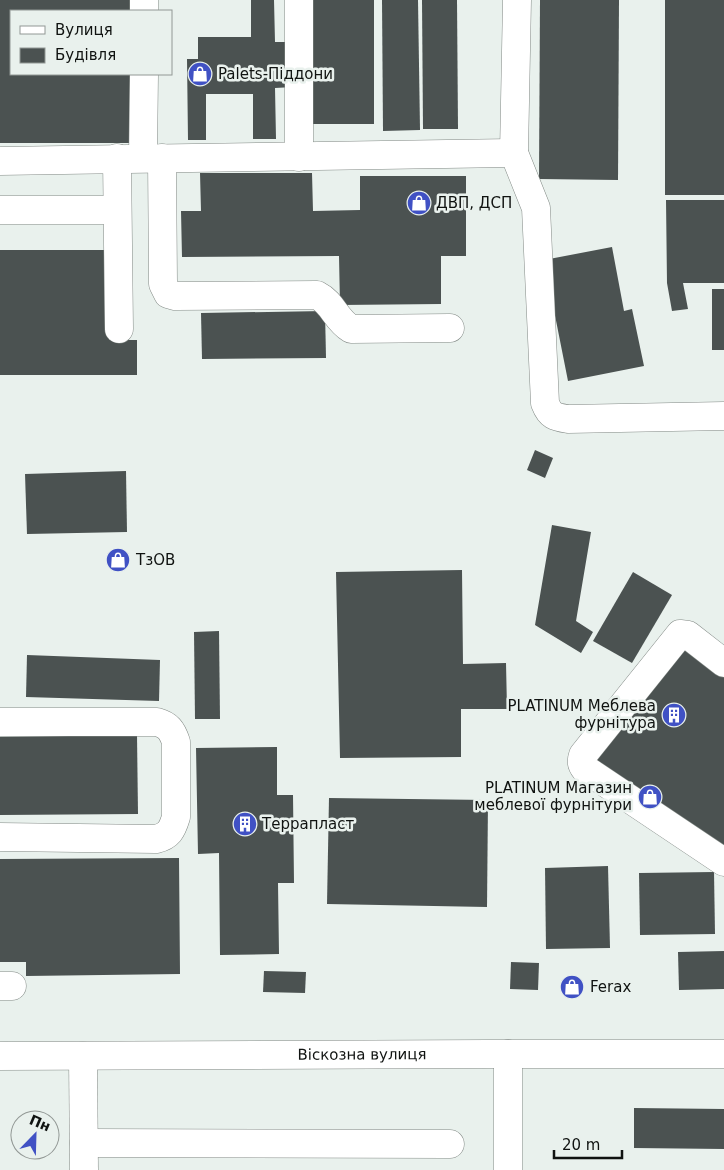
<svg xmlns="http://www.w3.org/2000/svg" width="724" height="1170" font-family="'DejaVu Sans',sans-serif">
	<rect width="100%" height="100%" fill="#e9f1ed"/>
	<!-- building -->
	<g fill="#4b5251">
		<path d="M 0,0 L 132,0 L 132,11 L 11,11 L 11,74 L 132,74 L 132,143 L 0,143 Z"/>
		<path d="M 251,0 L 274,0 L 275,42 L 293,42 L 293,87 L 275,88 L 276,139 L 253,139 L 253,94 L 206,94 L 206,140 L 188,140 L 187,59 L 198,59 L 198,37 L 251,37 Z"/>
		<rect x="309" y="0" width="65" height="124"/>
		<path d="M 382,0 L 418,0 L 420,130 L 383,131 Z"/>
		<path d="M 422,0 L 457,0 L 458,129 L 423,129 Z"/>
		<path d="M 540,0 L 619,0 L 618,180 L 539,179 Z"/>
		<rect x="665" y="0" width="59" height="195"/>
		<path d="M 200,173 L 312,173 L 313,211 L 360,210 L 360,176 L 466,176 L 466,256 L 441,256 L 441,304 L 340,305 L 339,256 L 182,257 L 181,211 L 201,211 Z"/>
		<path d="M 666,200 L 724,200 L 724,283 L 683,283 L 688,309 L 672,311 L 667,283 Z"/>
		<path d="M 612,247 L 624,311 L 632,309 L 644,366 L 568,381 L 544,260 Z"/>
		<path d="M 0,250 L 108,250 L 109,340 L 137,340 L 137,375 L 0,375 Z"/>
		<rect x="712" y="289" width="12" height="61"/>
		<path d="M 325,311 L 326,358 L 202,359 L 201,313 Z"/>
		<path d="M 535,450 L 553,458 L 545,478 L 527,470 Z"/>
		<path d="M 126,471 L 127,532 L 27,534 L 25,474 Z"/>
		<path d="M 552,525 L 591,532 L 576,621 L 593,632 L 581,653 L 535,625 Z"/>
		<path d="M 462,570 L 463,664 L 506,663 L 507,709 L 461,709 L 461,757 L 340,758 L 336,572 Z"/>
		<path d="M 633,572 L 672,595 L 632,663 L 593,641 Z"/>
		<path d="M 219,631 L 220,719 L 195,719 L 194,632 Z"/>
		<path d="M 684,639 L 724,672 L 724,852 L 591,759 Z"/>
		<path d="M 27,655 L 160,660 L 159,701 L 26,697 Z"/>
		<path d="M 137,735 L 138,814 L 0,815 L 0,737 Z"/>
		<path d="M 277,747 L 277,795 L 293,795 L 294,883 L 278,883 L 279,954 L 220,955 L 219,853 L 198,854 L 196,748 Z"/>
		<path d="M 329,798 L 488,800 L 487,907 L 327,904 Z"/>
		<path d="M 179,858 L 180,974 L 26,976 L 26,962 L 0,962 L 0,859 Z"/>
		<path d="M 608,866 L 610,948 L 546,949 L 545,868 Z"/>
		<path d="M 714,872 L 715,934 L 640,935 L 639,873 Z"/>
		<path d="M 724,951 L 724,989 L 679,990 L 678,952 Z"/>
		<path d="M 511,962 L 539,963 L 538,990 L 510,989 Z"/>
		<path d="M 264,971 L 306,972 L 305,993 L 263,992 Z"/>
		<path d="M 634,1108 L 724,1109 L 724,1149 L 634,1148 Z"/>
	</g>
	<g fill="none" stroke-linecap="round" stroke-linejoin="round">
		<!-- minor casing -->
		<g stroke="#838a86" stroke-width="29">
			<g id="minor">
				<path d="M 299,0 L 299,157"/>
				<path d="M 517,0 L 514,153 L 536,208 L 545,403 C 550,416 555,417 568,419 L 724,416"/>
				<path d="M 144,11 L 144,0"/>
				<path d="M 117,158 L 119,329"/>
				<path d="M 143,158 L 144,74"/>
				<path d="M 162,158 L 163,284 L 168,294 L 175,296 L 317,295 C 333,303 335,319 351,329 L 450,328"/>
				<path d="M 0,161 L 514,153"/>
				<path d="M 0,210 L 117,210"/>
				<path d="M 724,663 L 688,635 L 680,634 L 583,755 C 581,761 581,764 585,769 L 724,862"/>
				<path d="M 0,722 L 157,722 C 168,725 172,730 176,742 L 176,817 C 172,830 169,836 156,839 L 0,837"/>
				<path d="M 0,986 L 12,986"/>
				<path id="s1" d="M 0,1056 L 488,1054 L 724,1054"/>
				<path d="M 83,1056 L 84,1170"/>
				<path d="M 84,1143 L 450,1144"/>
				<path d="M 508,1170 L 508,1054"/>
			</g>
		</g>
		<!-- minor -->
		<use href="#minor" stroke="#fff" stroke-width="28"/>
	</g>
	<!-- icons -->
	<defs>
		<g id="shop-disc" transform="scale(1.25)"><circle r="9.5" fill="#4051c4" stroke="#e9f1ed"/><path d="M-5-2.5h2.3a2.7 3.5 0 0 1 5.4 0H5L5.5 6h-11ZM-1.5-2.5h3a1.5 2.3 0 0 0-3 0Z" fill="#fff"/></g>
		<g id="building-disc" transform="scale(1.25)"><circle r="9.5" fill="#4051c4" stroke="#e9f1ed"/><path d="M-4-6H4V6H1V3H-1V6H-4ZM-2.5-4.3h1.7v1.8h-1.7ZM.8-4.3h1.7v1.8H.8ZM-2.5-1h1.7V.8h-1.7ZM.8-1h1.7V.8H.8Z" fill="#fff"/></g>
	</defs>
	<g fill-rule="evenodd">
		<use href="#shop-disc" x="200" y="74"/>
		<use href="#shop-disc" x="419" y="203"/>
		<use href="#shop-disc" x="118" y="560"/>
		<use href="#building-disc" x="674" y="715"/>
		<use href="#shop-disc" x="650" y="797"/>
		<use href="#building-disc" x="245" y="824"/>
		<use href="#shop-disc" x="572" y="987"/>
	</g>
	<g text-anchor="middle" stroke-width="5" stroke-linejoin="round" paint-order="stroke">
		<!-- poi labels -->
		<g font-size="15" fill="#101311" stroke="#e9f1ed" text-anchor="start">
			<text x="218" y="79">Palets-Піддони</text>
			<text x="436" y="208">ДВП, ДСП</text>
			<text x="136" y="565">ТзОВ</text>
			<text x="656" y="711" text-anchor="end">PLATINUM Меблева<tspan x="656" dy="17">фурнітура</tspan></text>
			<text x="632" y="793" text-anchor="end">PLATINUM Магазин<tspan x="632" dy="17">меблевої фурнітури</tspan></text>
			<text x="262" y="829">Террапласт</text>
			<text x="590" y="992">Ferax</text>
		</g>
		<!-- street labels -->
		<g font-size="15" fill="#101311" stroke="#e9f1ed">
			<text dy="5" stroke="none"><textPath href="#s1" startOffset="362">Віскозна вулиця</textPath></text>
		</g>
	</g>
	<!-- legend -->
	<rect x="10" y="10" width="162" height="65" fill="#e9f1ed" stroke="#929895"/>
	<rect x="20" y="26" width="25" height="8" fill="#ffffff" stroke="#929895"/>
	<text x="55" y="35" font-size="15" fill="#101311">Вулиця</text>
	<rect x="20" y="48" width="25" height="15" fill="#4b5251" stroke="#929895"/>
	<text x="55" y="60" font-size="15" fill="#101311">Будівля</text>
	<!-- north arrow -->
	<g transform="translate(35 1135) rotate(23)"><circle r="24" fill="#e9f1ed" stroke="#929895"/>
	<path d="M0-4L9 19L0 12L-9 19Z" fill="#4051c4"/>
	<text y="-8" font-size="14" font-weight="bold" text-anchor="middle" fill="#101311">Пн</text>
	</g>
	<!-- scale -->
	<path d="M554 1150v8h68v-8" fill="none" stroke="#101311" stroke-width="2.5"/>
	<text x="562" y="1150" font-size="15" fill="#101311" stroke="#e9f1ed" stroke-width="4" paint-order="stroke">20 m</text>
</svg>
